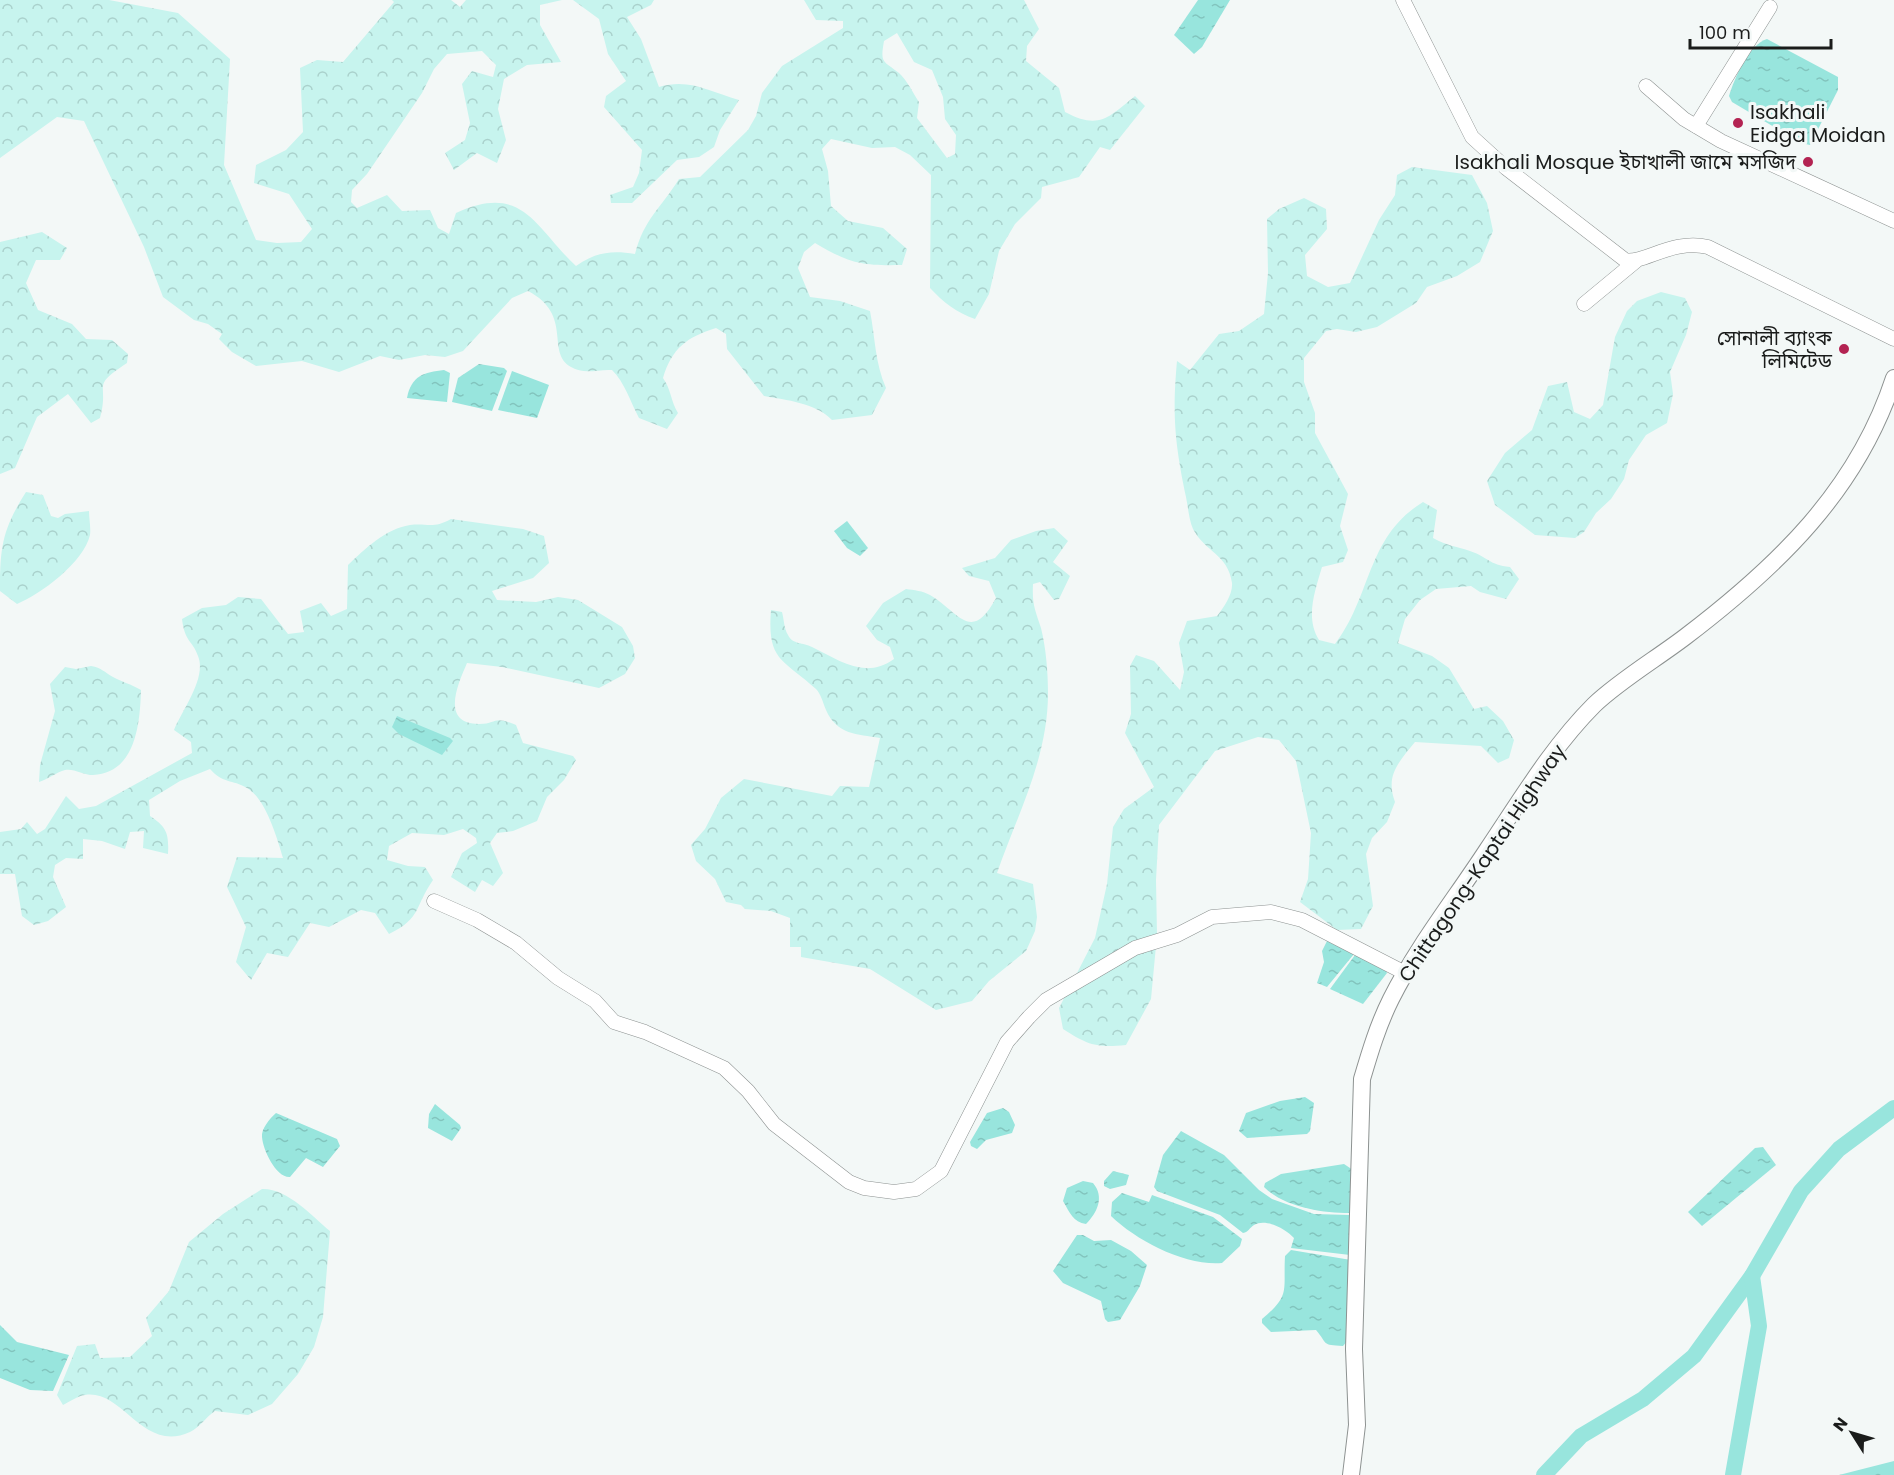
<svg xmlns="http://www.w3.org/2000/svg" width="1894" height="1475" font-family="Poppins,'Noto Sans Bengali',sans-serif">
	<defs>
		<pattern id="forest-crowns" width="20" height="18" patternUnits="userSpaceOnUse" patternTransform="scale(1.5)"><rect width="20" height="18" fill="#c7f4ee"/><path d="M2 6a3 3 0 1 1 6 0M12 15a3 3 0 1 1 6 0" fill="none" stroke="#aad1cc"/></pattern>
		<pattern id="water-ripples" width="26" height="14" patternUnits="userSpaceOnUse" patternTransform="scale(1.5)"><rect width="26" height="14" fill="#98e5dd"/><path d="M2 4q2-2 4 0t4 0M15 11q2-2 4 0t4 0" fill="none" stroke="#82c4bd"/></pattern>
	</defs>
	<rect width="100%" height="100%" fill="#f3f8f7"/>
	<!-- forest -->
	<g fill="url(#forest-crowns)" fill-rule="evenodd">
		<path d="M 0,0 L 109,0 L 178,13 L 230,59 L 224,165 L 256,240 L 277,243 L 301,242 L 312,229 L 289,194 L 254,183 L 256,165 L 286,150 L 303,132 L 300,68 L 317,60 L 343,62 L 394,2 L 392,0 L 451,0 L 460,7 L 466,0 L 562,0 L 540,5 L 540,25 L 561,62 L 527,65 L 504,79 L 498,109 L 506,140 L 497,163 L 477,153 L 454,170 L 445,153 L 465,140 L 470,123 L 462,84 L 472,71 L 493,77 L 496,65 L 482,51 L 447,54 L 434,69 L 422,93 L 367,174 L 352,190 L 351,202 L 357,208 L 387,195 L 402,211 L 430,210 L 438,228 L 449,234 L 456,213 C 524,182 535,228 576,266 C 596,252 612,250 635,254 C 644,219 661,208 679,179 L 700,177 L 748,130 L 756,116 L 762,93 L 782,66 L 843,28 L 843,21 L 816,20 L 804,0 L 1024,0 L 1039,29 L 1027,46 L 1026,61 L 1059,88 L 1065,112 C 1099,130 1108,118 1135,96 L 1145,106 L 1110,150 L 1100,147 L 1079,177 L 1042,187 L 1041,198 L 1015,224 L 999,251 L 989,294 L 975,319 C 957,313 943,302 930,288 L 931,175 L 910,155 L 895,147 L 872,148 L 831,139 L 822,149 L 828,171 L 831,206 L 848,221 L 883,228 L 907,249 L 902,265 C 861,266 849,263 815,243 L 804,252 L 798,268 L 810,297 L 840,301 L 870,311 C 875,336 875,364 886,388 L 872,415 L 832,420 C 816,403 786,400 764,396 L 727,349 L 726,334 L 716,328 C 687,337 672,348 663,378 C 671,389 671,402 678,413 L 667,429 L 639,418 C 630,401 625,383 612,370 C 598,369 584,375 571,367 C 545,352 574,315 528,291 L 512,298 L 463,351 L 445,357 L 425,355 L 399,360 L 380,356 L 339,372 L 302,361 L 256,366 L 232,352 L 219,339 L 222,334 L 208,324 L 194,320 L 163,297 L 144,247 L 84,121 L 57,117 L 0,158 ZM 897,33 L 914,62 L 932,70 L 943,97 L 945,119 L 956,135 L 955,154 L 947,158 L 917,118 L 919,102 C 913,93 907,80 899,73 C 883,60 880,64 884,41 Z"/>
		<path d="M 573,0 L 654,0 L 651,5 L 627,17 L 641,39 L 659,87 C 690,78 710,92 739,100 L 720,130 L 714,147 L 699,157 L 677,160 L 632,203 L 611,203 L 610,195 L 633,187 L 639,173 L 642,150 L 604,107 L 606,96 L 626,81 L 608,54 L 599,19 Z"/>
		<path d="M 1412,167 L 1472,175 L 1487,203 L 1493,231 L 1480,262 L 1457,276 L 1427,287 L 1416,303 L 1377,327 L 1356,332 L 1337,329 L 1326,331 L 1304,358 L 1304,382 L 1315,413 L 1315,433 L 1348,494 L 1340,526 L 1348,550 L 1343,562 L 1322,567 C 1315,591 1305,618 1319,640 L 1335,644 C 1372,596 1366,537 1423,502 L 1437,510 L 1433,538 C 1448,546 1455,546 1470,551 C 1488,557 1489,565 1510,567 L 1519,579 L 1506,599 L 1480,592 L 1471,586 L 1436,589 L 1420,600 L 1405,619 L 1398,643 L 1432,656 L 1449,668 L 1474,709 L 1487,706 L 1503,721 L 1514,740 L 1509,758 L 1498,763 L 1481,746 L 1415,742 C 1399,762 1385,775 1395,802 L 1387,822 L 1372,838 L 1366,854 L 1373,906 L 1361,929 L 1337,930 L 1300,902 L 1308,879 L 1311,833 L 1296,761 L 1279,740 L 1258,737 L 1215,751 L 1159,825 L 1156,880 L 1157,935 L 1151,999 L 1126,1045 C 1096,1048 1088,1045 1063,1029 L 1059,1008 L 1095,938 L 1107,884 L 1113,827 L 1124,809 L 1154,787 L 1125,733 L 1131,714 L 1130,666 L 1136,655 L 1154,661 L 1180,690 L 1184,672 L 1179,643 L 1187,621 L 1217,616 C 1224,607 1233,594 1232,583 C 1228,554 1205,552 1193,529 C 1189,520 1188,507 1186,497 C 1175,444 1172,416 1177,361 L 1190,370 L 1219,334 L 1239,331 L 1264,314 L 1268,273 L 1267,219 L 1279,209 L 1304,198 L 1326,209 L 1327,229 L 1305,255 L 1307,276 L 1328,287 L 1350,283 L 1379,220 L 1395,195 L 1397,175 Z"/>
		<path d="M 42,232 L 67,248 L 60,260 L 36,260 L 26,283 L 38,310 L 72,324 L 86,339 L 112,340 L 128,354 L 127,363 C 89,388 110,382 100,418 L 91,423 L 68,394 L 37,417 L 15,468 L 0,474 L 0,242 Z"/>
		<path d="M 1661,292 L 1685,298 L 1692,312 L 1686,335 L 1670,372 L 1673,394 L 1667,423 L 1646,435 L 1629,460 L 1624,479 L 1611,499 L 1596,513 L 1584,532 L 1575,538 L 1535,535 L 1495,505 L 1487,481 L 1505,453 L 1532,430 L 1548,386 L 1567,382 L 1574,412 L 1590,419 L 1603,405 L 1615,337 L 1627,311 L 1637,301 Z"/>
		<path d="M 26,492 L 43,495 L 51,516 L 58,518 L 65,514 L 89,511 C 89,518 91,528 90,535 C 84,562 41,594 17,604 L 0,591 C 0,547 2,530 26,492 Z"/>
		<path d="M 451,519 L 523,529 L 544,536 L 549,563 L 533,578 L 492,591 L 497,600 L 536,602 L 558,597 L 578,600 L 622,627 L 633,646 L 635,658 L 625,674 L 599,688 L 502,667 L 467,663 C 459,682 439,724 479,724 C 498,724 492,715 516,725 L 523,743 L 573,756 L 576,760 L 564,780 L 547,797 L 537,821 L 513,831 L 497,833 L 490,843 L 503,873 L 493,886 L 482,880 L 475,892 L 451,877 L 462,853 L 477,843 L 476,838 L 463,829 L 444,835 L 412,833 L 389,846 L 387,860 L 408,866 L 425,867 L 433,880 C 414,907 422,918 389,934 L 375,913 L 361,910 L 329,927 L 310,923 L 288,957 L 267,953 L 251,980 L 236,962 L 246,927 L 227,887 L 237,857 L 283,858 C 277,838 266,799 247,788 C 232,779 223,784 210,769 L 180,781 L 149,800 L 150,816 C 167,827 169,834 168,854 L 143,848 L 144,831 L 130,832 L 125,849 L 102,841 L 83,839 L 83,859 L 66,858 L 55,865 L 53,877 L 66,907 L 48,921 L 34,925 L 22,916 L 15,874 L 0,874 L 0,832 L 21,829 L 27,822 L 37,834 L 45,829 L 66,796 L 79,809 L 96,806 L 192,753 L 191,742 L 174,730 C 182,710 207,678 198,656 C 192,639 185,643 182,619 L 202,608 L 226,605 L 238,597 L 261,599 L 288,634 L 304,632 L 300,611 L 321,603 L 331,616 L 347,609 L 348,565 C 365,549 385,529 410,525 C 428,523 433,529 451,519 Z"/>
		<path d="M 1054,528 L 1068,541 L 1053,562 L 1070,576 L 1059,599 L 1054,600 L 1040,582 L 1033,584 C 1032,605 1035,609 1041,628 C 1046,648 1048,672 1048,693 C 1048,758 1018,813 997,873 L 1033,884 L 1037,917 L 1035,931 L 1026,951 L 989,981 L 972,1001 L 936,1010 L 870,969 L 801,957 L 801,947 L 790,947 L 790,918 L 771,911 L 745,909 L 741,905 L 726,902 L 715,879 L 696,861 L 691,845 L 705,829 L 721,798 L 744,779 L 832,796 L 840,786 L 869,787 L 880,738 C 857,734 837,735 826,710 C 823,703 821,694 816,689 C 782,658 767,661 771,610 L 782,612 C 784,619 784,629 788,635 C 793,645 803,642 812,647 C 839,660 865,680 894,659 L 890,647 L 877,640 L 866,626 L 883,603 L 906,589 C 914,590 923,591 930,595 C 958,611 971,645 996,598 L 989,581 L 969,576 L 962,568 L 995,558 L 1011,540 L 1036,531 Z"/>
		<path d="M 91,666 C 102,668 104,672 113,677 C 122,682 131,684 141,690 C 140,723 136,773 93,775 C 84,775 73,768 65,770 C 57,772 48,779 39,782 L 40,765 L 55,711 L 50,684 L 65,667 L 76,669 Z"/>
		<path d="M 262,1189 C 287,1188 312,1216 330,1231 L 323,1317 L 314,1347 L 298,1374 L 272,1404 L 248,1415 L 215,1411 C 206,1417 200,1427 190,1432 C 143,1454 123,1389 85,1395 C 78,1396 69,1402 63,1405 L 57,1395 L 77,1346 L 95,1344 L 100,1358 L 130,1357 L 152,1336 L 146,1318 L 169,1291 L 189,1242 L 223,1214 Z"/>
	</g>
	<!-- water -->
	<g fill="url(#water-ripples)">
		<path d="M 1198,0 L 1230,0 L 1202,47 L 1194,54 L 1174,35 Z"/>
		<path d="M 1767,39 L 1838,77 L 1838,90 L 1810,145 L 1801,143 L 1732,102 L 1729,96 C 1734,79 1749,44 1767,39 Z"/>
		<path d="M 479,364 L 504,368 L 507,371 L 492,411 L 452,402 L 458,378 Z"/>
		<path d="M 444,370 L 450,373 L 447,402 L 407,398 C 411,376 424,372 444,370 Z"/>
		<path d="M 512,371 L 549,385 L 537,418 L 498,410 Z"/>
		<path d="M 847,521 L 868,548 L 860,556 L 847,548 L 834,531 Z"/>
		<path d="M 397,716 L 450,738 L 453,741 L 442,755 L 399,734 L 392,727 Z"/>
		<path d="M 1327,941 L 1354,954 L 1327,987 L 1317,983 L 1324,962 L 1322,951 Z"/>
		<path d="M 1355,955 L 1386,971 L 1387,973 L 1363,1004 L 1330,989 Z"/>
		<path d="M 1305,1097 L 1314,1103 L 1310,1131 L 1307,1134 L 1247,1138 L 1239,1131 L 1246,1113 L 1280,1101 Z"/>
		<path d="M 435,1104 L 460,1125 L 461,1128 L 452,1141 L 428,1128 L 429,1114 Z"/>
		<path d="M 1003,1108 L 1009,1112 L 1015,1125 L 1012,1133 L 986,1140 L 977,1149 L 971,1146 L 970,1142 L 987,1113 Z"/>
		<path d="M 276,1113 L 337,1139 L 340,1146 L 323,1167 L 306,1158 L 290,1177 C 276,1178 263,1150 262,1137 C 261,1129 270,1118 276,1113 Z"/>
		<path d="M 1181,1131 L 1224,1155 L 1259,1190 L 1272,1199 L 1314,1214 L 1350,1215 L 1350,1255 L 1291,1248 L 1294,1238 C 1286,1229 1266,1218 1254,1225 C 1249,1228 1249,1232 1243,1233 L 1220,1215 L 1157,1191 L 1154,1187 L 1163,1155 Z"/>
		<path d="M 1763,1147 L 1776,1165 L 1702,1226 L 1688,1212 L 1755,1148 Z"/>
		<path d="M 1344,1164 L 1353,1170 L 1352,1211 L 1349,1213 C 1322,1213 1284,1207 1264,1187 L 1265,1183 L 1281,1174 Z"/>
		<path d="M 1113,1171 L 1129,1175 L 1126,1185 L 1110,1189 L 1104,1186 L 1104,1181 Z"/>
		<path d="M 1083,1181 L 1093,1183 C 1105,1197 1097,1213 1086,1224 C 1073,1222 1070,1213 1063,1201 L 1067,1188 Z"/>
		<path d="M 1122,1193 L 1149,1202 L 1152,1195 L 1213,1217 L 1242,1239 L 1240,1246 L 1222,1263 C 1185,1266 1137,1241 1111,1216 L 1112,1202 Z"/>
		<path d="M 1077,1235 L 1083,1235 L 1094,1241 L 1111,1240 L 1131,1251 L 1147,1265 L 1140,1286 L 1120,1320 L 1108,1322 L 1105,1319 L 1101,1301 L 1063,1283 L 1053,1271 Z"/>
		<path d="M 1291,1250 L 1351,1260 L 1349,1339 L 1343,1346 C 1321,1345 1328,1344 1316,1330 L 1271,1332 L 1262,1323 L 1262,1319 C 1291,1295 1283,1291 1285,1256 Z"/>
		<path d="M 0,1325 L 17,1342 L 69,1355 L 53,1391 L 30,1390 L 0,1378 Z"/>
		<path d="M 1894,1461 L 1894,1475 L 1839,1475 Z"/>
	</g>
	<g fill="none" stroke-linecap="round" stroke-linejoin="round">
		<!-- river -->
		<g stroke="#98e5dd" stroke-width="16">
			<path d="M 1544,1475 L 1581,1436 L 1643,1399 L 1694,1356 L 1752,1276 L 1801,1191 L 1839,1149 L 1894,1108"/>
			<path d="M 1733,1475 L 1759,1326 L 1752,1276"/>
		</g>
		<!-- minor casing -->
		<g stroke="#8d9291" stroke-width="15">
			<g id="minor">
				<path d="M 1403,0 L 1472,137 L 1506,168 L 1625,260 C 1642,265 1673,238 1708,247 L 1894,339"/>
				<path d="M 1646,86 L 1684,119 L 1721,141 L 1894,221"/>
				<path d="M 1696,126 L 1770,7"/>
				<path d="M 1584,304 L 1636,261"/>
				<path d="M 434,901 L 477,920 L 516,943 L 558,978 L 595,1001 L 614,1022 L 645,1032 L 724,1068 L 748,1091 L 774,1124 L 849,1182 L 864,1188 L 894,1192 L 916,1189 L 941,1171 L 1007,1042 L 1029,1017 L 1046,1000 L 1135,948 L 1177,935 L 1212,917 L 1271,912 L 1302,920 L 1407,974"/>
			</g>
		</g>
		<!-- major casing -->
		<g stroke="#8d9291" stroke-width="18">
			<path id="major" d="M 1351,1475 L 1357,1425 L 1354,1349 L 1362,1079 C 1370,1052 1378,1025 1391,999 C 1417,947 1455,899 1487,850 C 1520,801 1552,747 1594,705 C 1619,681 1656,659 1685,637 C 1777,567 1857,491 1894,378"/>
		</g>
		<!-- minor -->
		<use href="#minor" stroke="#fff" stroke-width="14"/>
		<!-- major -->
		<use href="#major" stroke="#fff" stroke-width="16"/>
	</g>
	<!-- markers -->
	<g fill="#b32352" stroke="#f3f8f7" stroke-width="2">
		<circle cx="1738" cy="123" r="6"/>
		<circle cx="1808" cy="162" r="6"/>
		<circle cx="1844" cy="349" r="6"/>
	</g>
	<g text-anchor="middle" stroke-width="6" stroke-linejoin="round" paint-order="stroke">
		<!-- poi labels -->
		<g font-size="20" fill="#1a1c1b" stroke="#f3f8f7" text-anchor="end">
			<text x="1750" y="119" text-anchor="start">Isakhali<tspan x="1750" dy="23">Eidga Moidan</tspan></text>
			<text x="1796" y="169">Isakhali Mosque ইচাখালী জামে মসজিদ</text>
			<text x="1832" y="345">সোনালী ব্যাংক<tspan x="1832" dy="23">লিমিটেড</tspan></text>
		</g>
		<!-- street labels -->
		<g font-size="20" fill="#1a1c1b" stroke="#f3f8f7">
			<text transform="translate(1482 863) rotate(-56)" y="7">Chittagong-Kaptai Highway</text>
		</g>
	</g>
	<!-- north arrow -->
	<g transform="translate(1852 1433) rotate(307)" stroke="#f3f8f7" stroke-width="4.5" paint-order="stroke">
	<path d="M0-4.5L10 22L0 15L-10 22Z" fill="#1a1c1b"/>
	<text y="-9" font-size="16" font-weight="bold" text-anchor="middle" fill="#1a1c1b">N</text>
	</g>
	<!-- scale -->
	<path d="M1690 39v9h141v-9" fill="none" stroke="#1a1c1b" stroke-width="3"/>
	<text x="1699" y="39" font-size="18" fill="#1a1c1b" stroke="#f3f8f7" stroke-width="4.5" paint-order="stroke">100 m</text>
</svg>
